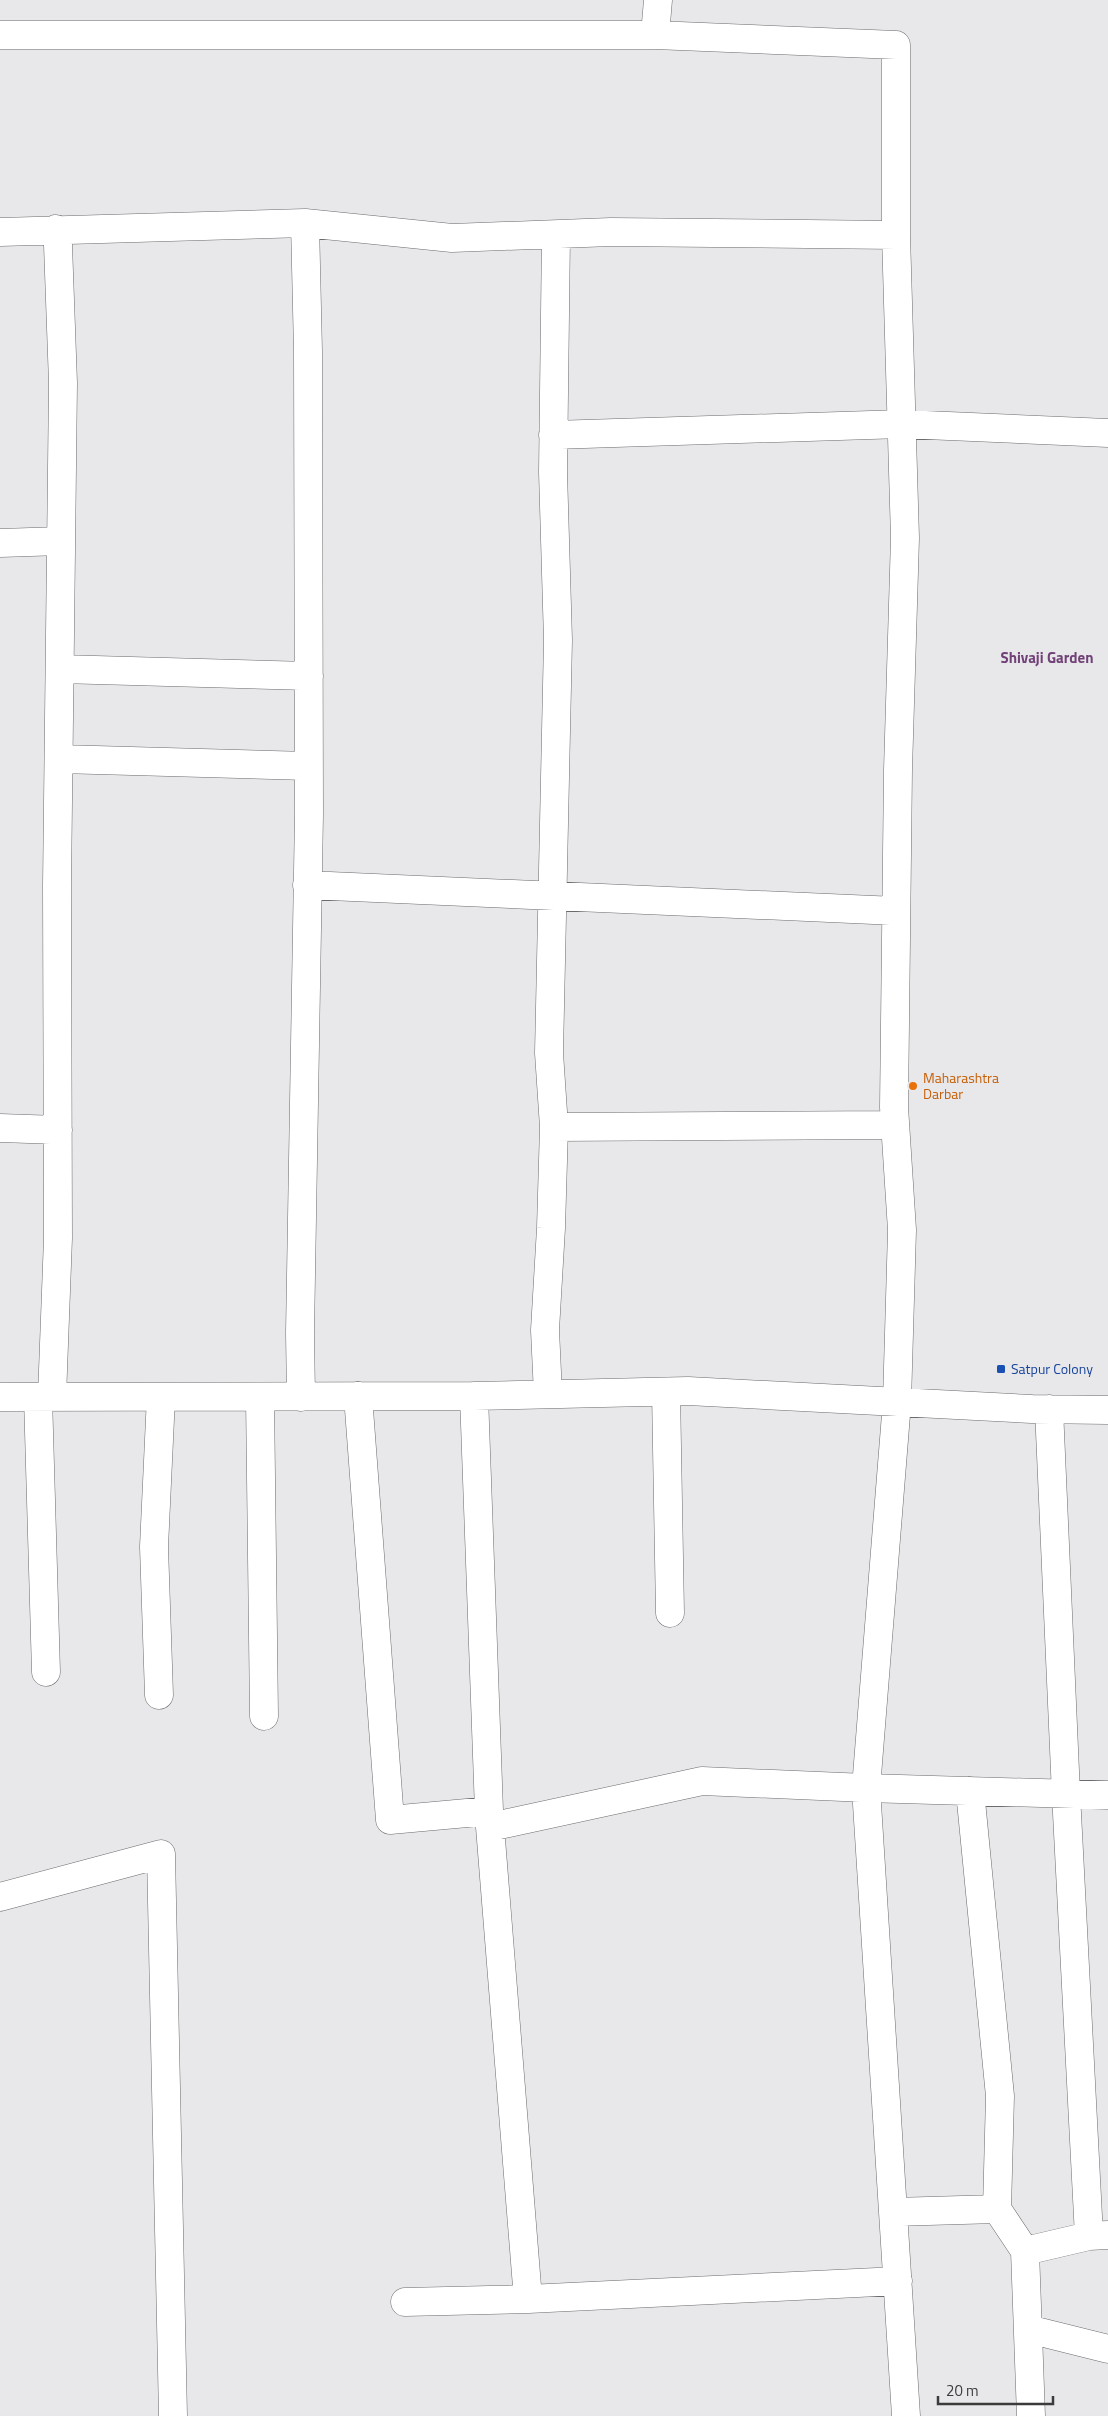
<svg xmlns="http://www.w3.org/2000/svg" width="1108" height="2416" font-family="'Titillium Web',sans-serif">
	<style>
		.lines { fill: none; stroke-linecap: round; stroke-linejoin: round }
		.minor-casing { stroke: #6a6b6d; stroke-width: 29 }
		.minor { stroke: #fff; stroke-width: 28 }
		.food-dot { fill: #e8710a; stroke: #e8e8eb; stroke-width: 2 }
		.transit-dot { fill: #1a4fb4; stroke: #e8e8eb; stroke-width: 2 }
		.labels { text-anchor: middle; stroke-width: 5; stroke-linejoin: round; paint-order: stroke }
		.food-label { font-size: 14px; fill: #c56008; stroke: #e8e8eb; text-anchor: start }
		.transit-label { font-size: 14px; fill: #164399; stroke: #e8e8eb; text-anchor: start }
		.neighbourhood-label { font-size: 15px; font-weight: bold; fill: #714277; stroke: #e8e8eb }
	</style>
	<rect width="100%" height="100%" fill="#e8e8eb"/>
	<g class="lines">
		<g class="minor-casing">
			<path id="minor" d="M0,35H655L658,0
				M655,35L896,45V235
				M0,232L305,223L452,238L611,232L896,235L905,538L898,770L894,1107L902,1230L897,1402L866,1788L702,1781L490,1827L528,2299L898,2281
				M553,435L902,424L1108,433
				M0,543L61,541
				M60,669L309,676
				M60,759L308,766
				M307,885L896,911
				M554,1127L895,1125
				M0,1128L58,1130
				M666,1392L670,1613
				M548,1394L545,1330L551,1228L554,1127L549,1053L558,640L553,472L556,235
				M358,1396L390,1820L489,1811L474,1396
				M0,1397L474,1396L688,1391L1032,1409L1108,1410
				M38,1397L46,1672
				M52,1397L58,1238L57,886L63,383L58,245L56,229
				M260,1397L264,1716
				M301,1397L300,1333L309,814L308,351L305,223
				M1049,1409L1066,1794L1089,2236L1108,2235
				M159,1695L154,1547L161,1397
				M970,1791L1000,2096L997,2209
				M0,1897L161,1854L173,2416
				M893,2212L997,2209L1025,2251L1031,2416
				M1025,2251L1089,2236
				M405,2302L528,2299
				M1028,2329L1108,2349
				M906,2416L866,1788L1108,1795"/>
		</g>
		<use href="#minor" class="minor"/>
	</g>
	<circle class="food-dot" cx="913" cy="1086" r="5"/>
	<rect class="transit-dot" x="996" y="1364" width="10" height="10" rx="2.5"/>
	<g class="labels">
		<g class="food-label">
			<text x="923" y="1083">Maharashtra<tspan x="923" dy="16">Darbar</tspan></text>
		</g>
		<g class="transit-label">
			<text x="1011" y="1374">Satpur Colony</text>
		</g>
		<g class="neighbourhood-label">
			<text x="1047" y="663">Shivaji Garden</text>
		</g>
	</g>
	<path d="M938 2396v8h115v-8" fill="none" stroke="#3b3b3c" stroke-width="2.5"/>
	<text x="946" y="2396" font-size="15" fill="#3b3b3c" stroke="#e8e8eb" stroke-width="4" paint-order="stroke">20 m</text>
</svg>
